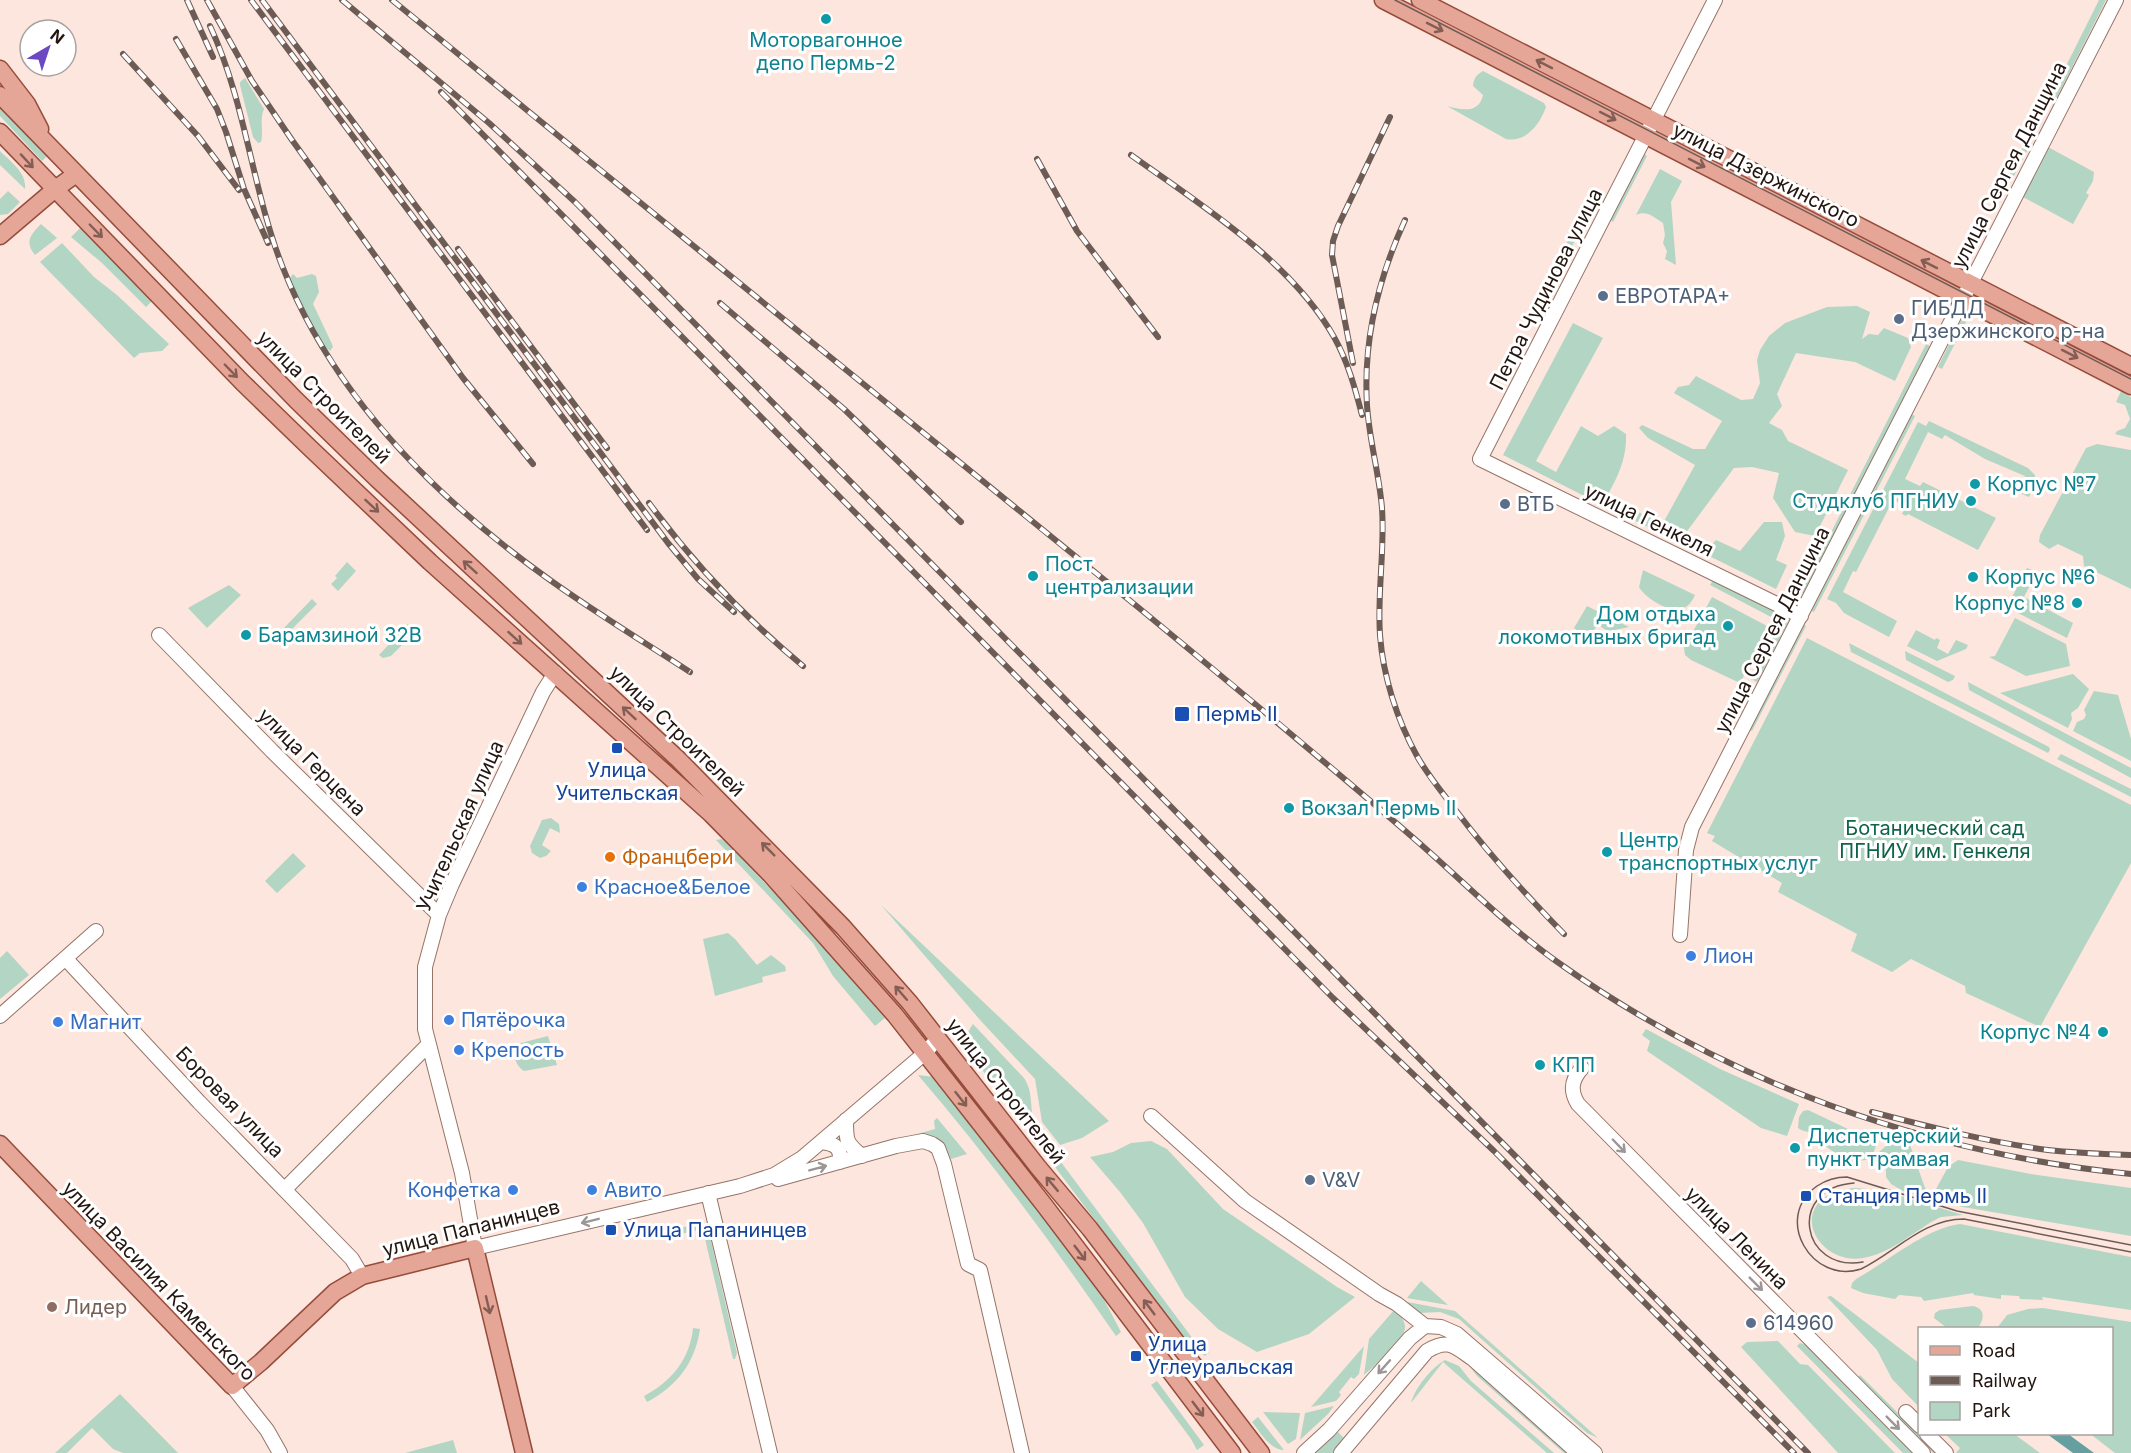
<svg xmlns="http://www.w3.org/2000/svg" width="2131" height="1453" font-family="Inter,sans-serif">
	<style>
		.green { fill: #b3d5c4 }
		.water { fill: #669fa0 }
		.lines { fill: none; stroke-linecap: round; stroke-linejoin: round }
		.minor-casing { stroke: #967468; stroke-width: 16 }
		.major-casing { stroke: #964c3b; stroke-width: 19 }
		.minor { stroke: #fff; stroke-width: 14 }
		.major { stroke: #e5a597; stroke-width: 16 }
		.tram { stroke: #6d5c56; stroke-width: 1.5 }
		.rail-casing { stroke: #6d5c56; stroke-width: 6 }
		.rail { stroke: #fff; stroke-width: 4; stroke-dasharray: 11; stroke-linecap: butt }
		.oneway { stroke: #845e54 }
		.oneway2 { stroke: #9c9694 }
		.culture-dot { fill: #0f9aa8; stroke: #fff; stroke-width: 2 }
		.service-dot { fill: #5c6f8a; stroke: #fff; stroke-width: 2 }
		.transit-dot { fill: #1a4fb4; stroke: #fff; stroke-width: 2 }
		.food-dot { fill: #e8710a; stroke: #fff; stroke-width: 2 }
		.shop-dot { fill: #3f7fe0; stroke: #fff; stroke-width: 2 }
		.education-dot { fill: #8d6e63; stroke: #fff; stroke-width: 2 }
		.labels { text-anchor: middle; stroke-width: 6; stroke-linejoin: round; paint-order: stroke }
		.culture-label { font-size: 20px; fill: #0d838f; stroke: #fff; text-anchor: start }
		.street-label { font-size: 20px; fill: #231611; stroke: #fff }
		.service-label { font-size: 20px; fill: #4e5e75; stroke: #fff; text-anchor: start }
		.transit-label { font-size: 20px; fill: #164399; stroke: #fff; text-anchor: start }
		.park-label { font-size: 20px; fill: #0f6447; stroke: #fff }
		.food-label { font-size: 20px; fill: #c56008; stroke: #fff; text-anchor: start }
		.shop-label { font-size: 20px; fill: #366cbe; stroke: #fff; text-anchor: start }
		.education-label { font-size: 20px; fill: #785e54; stroke: #fff; text-anchor: start }
	</style>
	<rect width="100%" height="100%" fill="#fde6dd"/>
	<path class="green" d="M2099,0H2106L2056,99L2051,96Z
		M2119,0H2124L2048,147L2094,172L2093,181L2086,193L2089,195L2073,224L2023,197L2017,209L2013,208Z
		M1483,71L1544,103L1546,107C1540,124 1526,143 1506,139L1447,106C1461,110 1479,114 1483,95L1473,86C1474,78 1476,75 1483,71Z
		M245,78L264,109C259,121 264,131 261,142L258,143L253,137L240,85V82Z
		M0,106L48,155L42,161L0,116Z
		M2038,118L2043,121L2000,202L1996,200Z
		M0,151C11,162 27,173 25,189L0,165Z
		M1644,154L1647,156L1613,222L1610,220Z
		M1660,169L1682,181L1671,202L1676,265L1665,259L1667,251L1663,243L1665,235L1663,223C1654,217 1646,210 1636,215Z
		M8,191L20,202L8,214L0,215V199Z
		M1580,216L1586,219L1559,272L1547,283Z
		M41,224L57,238L35,255C24,242 31,234 41,224Z
		M81,227L153,300L146,307L102,263L71,237Z
		M62,243L94,277L117,295L169,344L162,351L140,353L134,358L40,262Z
		M293,274L297,278L312,274L316,276L319,292L313,304L332,344L333,347L330,351C311,336 299,301 290,278Z
		M1857,306L1870,312L1862,339L1869,334L1878,335L1884,328L1908,338L1911,347L1895,381L1855,362L1796,353L1777,394L1782,406L1769,423L1782,430L1788,441L1848,470L1815,536L1795,532L1773,498L1779,473L1752,467L1734,468L1679,542L1625,516L1629,508L1663,523L1695,465L1648,438L1639,428L1642,425L1693,449H1705L1722,421L1674,393L1678,387L1689,385L1696,376L1741,400L1753,399L1760,383L1757,360L1760,350L1769,336L1785,323L1827,307Z
		M1962,318L1967,320L1942,369L1938,367Z
		M1573,323L1603,338L1536,461L1556,472L1581,426L1598,436L1614,426L1626,434C1627,462 1615,482 1602,505L1503,455Z
		M1926,344L1933,348L1806,595L1801,592Z
		M2121,391L2131,397V438L2115,434L2117,431L2125,428L2130,419L2125,405L2116,402Z
		M1911,414L1915,416L1814,612L1810,610Z
		M1929,421L2028,468L2035,475V483L2029,497L2018,492L2025,476L1985,459L1945,435L1942,439L1928,432L1905,479L1920,486L1923,482L1996,518L1978,550L1908,514L1906,516L1902,514L1906,506L1893,500L1856,572L1853,571L1843,592L1897,621L1889,637L1844,613L1836,603L1827,599L1918,422L1926,426Z
		M2097,444L2131,450V589L2084,566L2083,556L2058,544L2049,549L2039,542L2040,535L2086,448Z
		M1764,522H1782L1785,536L1776,560L1787,565L1776,589L1695,549L1697,545L1707,549L1716,540L1740,551Z
		M347,562L356,571L338,591L331,584L337,578L335,576Z
		M2027,568L2037,572L2024,597L2073,623L2067,638L2018,613L2010,601Z
		M1643,570L1695,595C1692,601 1689,607 1681,609C1668,612 1645,598 1639,587Z
		M1713,580L1776,612L1773,618L1710,585Z
		M229,585L241,595L207,628L188,608Z
		M1712,597L1769,627L1740,683L1691,660L1685,655L1684,648Z
		M312,599L317,604L286,635L281,631Z
		M1587,606L1629,627L1605,632L1606,630L1598,625L1594,630L1579,632L1574,628Z
		M1783,617L1789,620L1757,682L1751,679Z
		M2015,618L2066,644L2070,666L2026,676L1989,657L1995,656Z
		M408,624L416,631L391,656L383,658L379,655Z
		M1802,624L1806,626L1752,731L1747,729Z
		M1916,630L1935,640L1936,638L1940,640L1937,648L1948,654L1956,640L1968,645L1966,649L1937,661L1907,646Z
		M1807,638L2131,805V863L2040,1027L1966,993L1965,986L1911,959L1892,972L1851,951L1857,934L1778,892L1782,883L1712,841L1715,836L1707,833Z
		M1849,643L2049,747L2050,750L2048,753L1851,652Z
		M1905,651L1955,676L1953,680L1948,682L1906,660Z
		M2073,674L2089,689L2078,708L2071,713L2072,719L2068,728L2000,693Z
		M1968,682L2131,768V778L1969,690Z
		M2094,691L2118,695L2131,739V761L2073,731L2077,722L2084,719L2086,715L2084,710Z
		M2061,754L2131,789V797L2057,759Z
		M551,818L559,824L560,833L550,828L542,845L551,851L546,856L540,858L532,853L530,846L542,820Z
		M721,839L725,842L786,905L885,1018L875,1026L833,976L813,943L716,840Z
		M293,853L306,866L277,893L265,881Z
		M881,905L1109,1121L1082,1138L1060,1145L1042,1122L1035,1079L981,1021Z
		M728,933L735,939L757,965L771,955L785,966L786,971L762,977L763,982L715,996L703,939Z
		M7,951L29,975L0,999V958Z
		M973,1024L1024,1078C1035,1094 1028,1113 1037,1130L1193,1339L1209,1352L1205,1356L1185,1340L971,1055C966,1044 965,1034 973,1024Z
		M1646,1029L1720,1069L1799,1104L1787,1136L1761,1128L1647,1051L1650,1041L1642,1035Z
		M548,1036L557,1065L524,1071C515,1065 512,1054 517,1044Z
		M918,1075L935,1077L944,1086L1098,1288L1121,1332L1116,1336C1054,1246 989,1158 918,1075Z
		M1808,1110L1848,1129L1866,1143L1875,1142L1876,1145L1872,1158C1851,1167 1828,1150 1814,1135C1810,1131 1803,1132 1798,1128L1799,1117L1803,1111Z
		M937,1118L967,1154L951,1159L946,1150L899,1139L935,1129L934,1121Z
		M1894,1139L1910,1145L1925,1188L1931,1192L1935,1191L1948,1167L1958,1160L2031,1174L2131,1188V1236L1963,1207L1903,1191L1891,1184L1886,1177V1170L1879,1152Z
		M1151,1141L1167,1149L1223,1209L1337,1287L1355,1297L1309,1334L1257,1352L1218,1329L1185,1297L1143,1223L1120,1192L1090,1157L1113,1152L1131,1143Z
		M1855,1188L1881,1190L1963,1215L1941,1217L1933,1221C1911,1234 1889,1254 1863,1258C1822,1265 1789,1214 1832,1193C1839,1189 1847,1189 1855,1188Z
		M1960,1224L2131,1257V1310L2042,1297L2043,1300L2020,1299L2019,1296L2001,1295V1299L1974,1295L1973,1293L1924,1301L1921,1297L1899,1295L1895,1299L1863,1293L1851,1288L1852,1283L1856,1279C1887,1262 1926,1228 1960,1224Z
		M692,1225L696,1226L698,1230L659,1239L658,1234Z
		M708,1228L737,1353L735,1359H733L703,1230Z
		M1421,1281L1448,1305L1407,1298Z
		M1831,1296L1919,1363V1407L1892,1379L1877,1350L1827,1297Z
		M1402,1301L1455,1311L1598,1438L1587,1433L1459,1319L1440,1312L1419,1313Z
		M1973,1306C1986,1309 1984,1319 1978,1328H1947L1934,1318L1935,1313L1940,1310Z
		M2043,1308L2131,1322V1453H2115L2093,1436L2092,1434H2112V1328H1997L2007,1315L2028,1309Z
		M1395,1309C1400,1315 1404,1319 1405,1326C1406,1341 1375,1365 1364,1375L1369,1339Z
		M693,1328L700,1329C695,1363 677,1386 647,1402L644,1396C671,1382 690,1359 693,1328Z
		M1778,1341L1800,1364L1808,1365L1895,1453H1838L1741,1347L1747,1342Z
		M1800,1343L1806,1345L1913,1453H1903L1797,1346Z
		M1364,1346L1359,1374L1354,1379L1351,1377L1339,1392L1341,1395L1336,1401L1311,1407Z
		M1445,1360L1459,1366L1471,1381L1554,1453H1547L1443,1362L1411,1403C1415,1388 1431,1368 1445,1360Z
		M1469,1366L1568,1453H1564L1477,1376Z
		M1860,1375L1938,1453H1933L1857,1378Z
		M1157,1381L1204,1445L1197,1450L1191,1439L1151,1385Z
		M120,1394L178,1453H123L113,1449L92,1428L67,1453H55Z
		M1334,1406L1328,1414L1300,1440L1305,1413Z
		M1263,1412L1300,1413L1296,1439L1288,1444Z
		M1258,1417L1284,1450C1269,1449 1261,1433 1252,1422Z
		M1337,1431L1346,1440L1333,1453H1314Z
		M1945,1434H2014L2040,1453H1956L1960,1448Z
		M453,1440L457,1453H405Z"/>
	<path class="water" d="M2047,1434H2068L2094,1453H2073Z"/>
	<g class="lines">
		<g class="minor-casing">
			<path id="minor" d="M1715,0L1480,459L1801,616
				M159,635L272,751L439,915
				M555,673L543,692L452,884L439,915L425,967V1029L462,1173L475,1248L740,1186L774,1175L802,1158L925,1053L938,1038
				M1680,935L1686,850L1692,827L2116,0
				M66,959L199,1102L352,1259L362,1276
				M0,1016L96,931
				M1582,1068C1571,1080 1570,1091 1578,1104L1923,1453
				M1151,1116L1245,1201L1379,1294L1397,1304L1425,1326
				M846,1120C846,1141 846,1143 862,1156
				M822,1142C836,1144 841,1148 840,1162
				M778,1179L896,1146L923,1141L932,1144L938,1148L944,1164L968,1264L980,1270L1022,1453
				M285,1189L428,1045
				M708,1193L770,1453
				M1425,1326L1441,1327L1457,1334L1595,1453
				M232,1386L267,1430L280,1453
				M1906,1412L1920,1426
				M1927,1434L1946,1453
				M1304,1453L1329,1430L1410,1338L1425,1326
				M1341,1453L1427,1351C1448,1338 1454,1346 1473,1359L1578,1453"/>
		</g>
		<g class="major-casing">
			<path id="major" d="M1383,0L2131,386
				M1420,0L2131,366
				M0,69L27,104L40,129
				M0,95L296,400L377,479L678,759L843,927L910,1003L1038,1167L1090,1229L1261,1453
				M0,132L243,383L309,447L430,562L711,814L770,874L895,1015L1045,1206L1232,1453
				M0,236L54,190L76,174
				M0,1144L232,1386L261,1362L335,1292L362,1276L475,1248L524,1453"/>
		</g>
		<use href="#minor" class="minor"/>
		<use href="#major" class="major"/>
		<path class="tram" d="M1395,0L2131,379
			M1854,1183C1786,1188 1801,1273 1863,1262
			M2131,1245L1957,1211L1847,1177C1835,1177 1826,1180 1817,1186C1772,1218 1812,1285 1861,1269C1896,1252 1923,1219 1964,1219L2131,1252"/>
		<g class="rail-casing">
			<path id="rail" d="M187,0L213,57
				M207,0L252,81L292,140L463,378L533,464
				M251,0L647,530
				M262,0L668,543L698,579L734,612
				M342,0L489,123L575,202L1808,1453
				M392,0C461,56 530,113 599,169C779,315 959,462 1139,608C1230,683 1321,758 1410,835C1459,877 1503,923 1556,961C1726,1082 1923,1153 2131,1174
				M210,26C246,103 252,190 283,268C334,397 439,501 550,580C596,613 644,642 690,672
				M176,39L217,109L226,132L244,189L268,243
				M123,54L198,136L239,190
				M441,92L1333,998L1494,1151L1794,1453
				M1131,155C1201,205 1291,261 1334,337C1348,362 1355,388 1362,415
				M1037,159L1077,231L1158,337
				M1405,220C1378,279 1363,340 1367,405C1369,439 1379,473 1382,508C1385,550 1377,593 1380,635C1383,676 1397,720 1417,756C1427,774 1441,791 1454,808C1487,852 1525,894 1564,934
				M458,249L607,448
				M720,303L844,409L961,522
				M1353,363L1332,255L1333,241L1338,226L1390,117
				M649,503C694,564 745,618 803,666
				M1872,1112C1930,1127 1988,1142 2048,1150C2075,1153 2103,1154 2131,1155"/>
		</g>
		<use href="#rail" class="rail"/>
	</g>
	<defs><path id="oneway-shaft" d="M-6 0H5M1.5-3L5.5 0L1.5 3" fill="none" stroke-width="1.6" stroke-linecap="round" stroke-linejoin="round" transform="scale(1.5)"/></defs>
	<g class="oneway">
		<use href="#oneway-shaft" transform="translate(1435 27) rotate(27)"/>
		<use href="#oneway-shaft" transform="translate(1544 64) rotate(-153)"/>
		<use href="#oneway-shaft" transform="translate(1608 116) rotate(27)"/>
		<use href="#oneway-shaft" transform="translate(27 161) rotate(47)"/>
		<use href="#oneway-shaft" transform="translate(1697 163) rotate(27)"/>
		<use href="#oneway-shaft" transform="translate(96 231) rotate(46)"/>
		<use href="#oneway-shaft" transform="translate(1929 264) rotate(-153)"/>
		<use href="#oneway-shaft" transform="translate(2070 354) rotate(27)"/>
		<use href="#oneway-shaft" transform="translate(231 371) rotate(46)"/>
		<use href="#oneway-shaft" transform="translate(372 506) rotate(43)"/>
		<use href="#oneway-shaft" transform="translate(470 567) rotate(-138)"/>
		<use href="#oneway-shaft" transform="translate(515 638) rotate(42)"/>
		<use href="#oneway-shaft" transform="translate(629 713) rotate(-137)"/>
		<use href="#oneway-shaft" transform="translate(768 849) rotate(-135)"/>
		<use href="#oneway-shaft" transform="translate(901 993) rotate(-131)"/>
		<use href="#oneway-shaft" transform="translate(961 1099) rotate(52)"/>
		<use href="#oneway-shaft" transform="translate(1052 1184) rotate(-130)"/>
		<use href="#oneway-shaft" transform="translate(1080 1253) rotate(53)"/>
		<use href="#oneway-shaft" transform="translate(488 1305) rotate(77)"/>
		<use href="#oneway-shaft" transform="translate(1149 1307) rotate(-127)"/>
		<use href="#oneway-shaft" transform="translate(1198 1409) rotate(53)"/>
	</g>
	<g class="oneway2">
		<use href="#oneway-shaft" transform="translate(1619 1146) rotate(46)"/>
		<use href="#oneway-shaft" transform="translate(818 1168) rotate(-15)"/>
		<use href="#oneway-shaft" transform="translate(590 1221) rotate(166)"/>
		<use href="#oneway-shaft" transform="translate(1756 1284) rotate(45)"/>
		<use href="#oneway-shaft" transform="translate(1384 1367) rotate(132)"/>
		<use href="#oneway-shaft" transform="translate(1893 1423) rotate(45)"/>
	</g>
	<g class="culture-dot">
		<circle cx="826" cy="19" r="6"/>
		<circle cx="1975" cy="484" r="6"/>
		<circle cx="1971" cy="501" r="6"/>
		<circle cx="1033" cy="576" r="6"/>
		<circle cx="1973" cy="577" r="6"/>
		<circle cx="2077" cy="603" r="6"/>
		<circle cx="1728" cy="626" r="6"/>
		<circle cx="246" cy="635" r="6"/>
		<circle cx="1289" cy="808" r="6"/>
		<circle cx="1607" cy="852" r="6"/>
		<circle cx="2103" cy="1032" r="6"/>
		<circle cx="1540" cy="1065" r="6"/>
		<circle cx="1795" cy="1148" r="6"/>
	</g>
	<g class="service-dot">
		<circle cx="1603" cy="296" r="6"/>
		<circle cx="1899" cy="319" r="6"/>
		<circle cx="1505" cy="504" r="6"/>
		<circle cx="1310" cy="1180" r="6"/>
		<circle cx="1751" cy="1323" r="6"/>
	</g>
	<g class="transit-dot">
		<rect x="1174" y="706" width="16" height="16" rx="3"/>
		<rect x="611" y="742" width="12" height="12" rx="3"/>
		<rect x="1800" y="1190" width="12" height="12" rx="3"/>
		<rect x="605" y="1224" width="12" height="12" rx="3"/>
		<rect x="1130" y="1350" width="12" height="12" rx="3"/>
	</g>
	<circle class="food-dot" cx="610" cy="857" r="6"/>
	<g class="shop-dot">
		<circle cx="582" cy="887" r="6"/>
		<circle cx="1691" cy="956" r="6"/>
		<circle cx="449" cy="1020" r="6"/>
		<circle cx="58" cy="1022" r="6"/>
		<circle cx="459" cy="1050" r="6"/>
		<circle cx="513" cy="1190" r="6"/>
		<circle cx="592" cy="1190" r="6"/>
	</g>
	<circle class="education-dot" cx="52" cy="1307" r="6"/>
	<g class="labels">
		<g class="culture-label">
			<text x="826" y="47" text-anchor="middle">Моторвагонное<tspan x="826" dy="23">депо Пермь-2</tspan></text>
			<text x="1987" y="491">Корпус №7</text>
			<text x="1959" y="508" text-anchor="end">Студклуб ПГНИУ</text>
			<text x="1045" y="571">Пост<tspan x="1045" dy="23">централизации</tspan></text>
			<text x="1985" y="584">Корпус №6</text>
			<text x="2065" y="610" text-anchor="end">Корпус №8</text>
			<text x="1716" y="621" text-anchor="end">Дом отдыха<tspan x="1716" dy="23">локомотивных бригад</tspan></text>
			<text x="258" y="642">Барамзиной 32В</text>
			<text x="1301" y="815">Вокзал Пермь II</text>
			<text x="1619" y="847">Центр<tspan x="1619" dy="23">транспортных услуг</tspan></text>
			<text x="2091" y="1039" text-anchor="end">Корпус №4</text>
			<text x="1552" y="1072">КПП</text>
			<text x="1807" y="1143">Диспетчерский<tspan x="1807" dy="23">пункт трамвая</tspan></text>
		</g>
		<g class="street-label">
			<text transform="translate(2009 165) rotate(-63)" y="7">улица Сергея Данщина</text>
			<text transform="translate(1766 175) rotate(27)" y="7">улица Дзержинского</text>
			<text transform="translate(1546 289) rotate(-63)" y="7">Петра Чудинова улица</text>
			<text transform="translate(324 397) rotate(45)" y="7">улица Строителей</text>
			<text transform="translate(1649 520) rotate(26)" y="7">улица Генкеля</text>
			<text transform="translate(1772 630) rotate(-63)" y="7">улица Сергея Данщина</text>
			<text transform="translate(677 731) rotate(44)" y="7">улица Строителей</text>
			<text transform="translate(312 762) rotate(45)" y="7">улица Герцена</text>
			<text transform="translate(460 826) rotate(-66)" y="7">Учительская улица</text>
			<text transform="translate(1006 1091) rotate(52)" y="7">улица Строителей</text>
			<text transform="translate(230 1102) rotate(46)" y="7">Боровая улица</text>
			<text transform="translate(471 1228) rotate(-14)" y="7">улица Папанинцев</text>
			<text transform="translate(1737 1238) rotate(45)" y="7">улица Ленина</text>
			<text transform="translate(159 1281) rotate(46)" y="7">улица Василия Каменского</text>
		</g>
		<g class="service-label">
			<text x="1615" y="303">ЕВРОТАРА+</text>
			<text x="1911" y="315">ГИБДД<tspan x="1911" dy="23">Дзержинского р-на</tspan></text>
			<text x="1517" y="511">ВТБ</text>
			<text x="1322" y="1187">V&amp;V</text>
			<text x="1763" y="1330">614960</text>
		</g>
		<g class="transit-label">
			<text x="1196" y="721">Пермь II</text>
			<text x="617" y="777" text-anchor="middle">Улица<tspan x="617" dy="23">Учительская</tspan></text>
			<text x="1818" y="1203">Станция Пермь II</text>
			<text x="623" y="1237">Улица Папанинцев</text>
			<text x="1148" y="1351">Улица<tspan x="1148" dy="23">Углеуральская</tspan></text>
		</g>
		<g class="park-label">
			<text x="1935" y="835">Ботанический сад<tspan x="1935" dy="23">ПГНИУ им. Генкеля</tspan></text>
		</g>
		<g class="food-label">
			<text x="622" y="864">Францбери</text>
		</g>
		<g class="shop-label">
			<text x="594" y="894">Красное&amp;Белое</text>
			<text x="1703" y="963">Лион</text>
			<text x="461" y="1027">Пятёрочка</text>
			<text x="70" y="1029">Магнит</text>
			<text x="471" y="1057">Крепость</text>
			<text x="501" y="1197" text-anchor="end">Конфетка</text>
			<text x="604" y="1197">Авито</text>
		</g>
		<g class="education-label">
			<text x="64" y="1314">Лидер</text>
		</g>
	</g>
	<rect x="1918" y="1327" width="195" height="108" fill="#ffffff" stroke="#a7a2a0" stroke-width="1.5"/>
	<rect x="1930" y="1346" width="30" height="9" fill="#e5a597" stroke="#a7a2a0" stroke-width="1.5"/>
	<text x="1972" y="1357" font-size="18" fill="#231611">Road</text>
	<rect x="1930" y="1376" width="30" height="9" fill="#6d5c56" stroke="#a7a2a0" stroke-width="1.5"/>
	<text x="1972" y="1387" font-size="18" fill="#231611">Railway</text>
	<rect x="1930" y="1402" width="30" height="18" fill="#b3d5c4" stroke="#a7a2a0" stroke-width="1.5"/>
	<text x="1972" y="1417" font-size="18" fill="#231611">Park</text>
	<g transform="translate(48 48) rotate(39)"><circle r="28" fill="#ffffff" stroke="#a7a2a0" stroke-width="1.5"/>
	<path d="M0-4.5L10 22L0 15L-10 22Z" fill="#6b49c2"/>
	<text y="-9" font-size="16" font-weight="bold" text-anchor="middle" fill="#231611">N</text>
	</g>
</svg>
